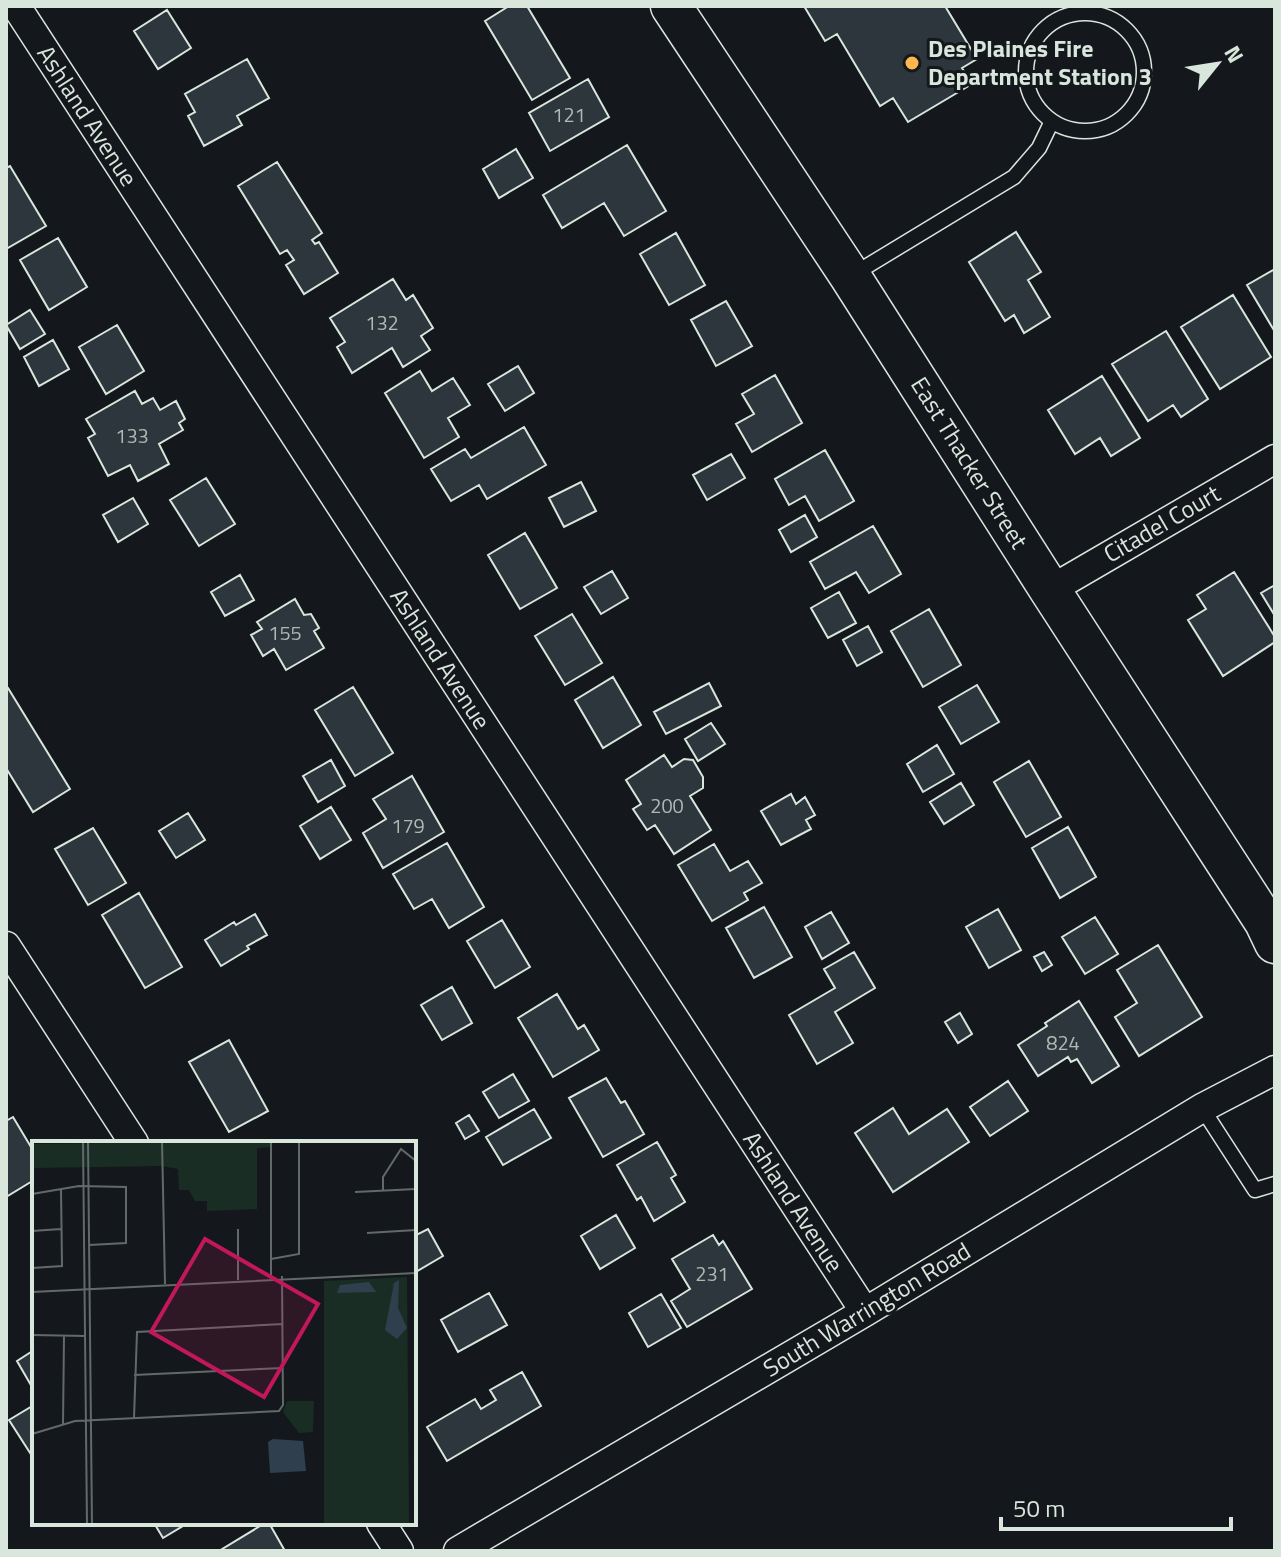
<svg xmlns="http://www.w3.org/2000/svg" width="1281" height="1557" font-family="'Titillium Web',sans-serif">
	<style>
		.building { fill: #2c363c; stroke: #d8e6dc; stroke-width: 2 }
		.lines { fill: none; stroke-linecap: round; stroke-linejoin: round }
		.lane-casing { stroke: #d8e6dc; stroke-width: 17 }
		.street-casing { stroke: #d8e6dc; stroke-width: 31 }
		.secondary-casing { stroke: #d8e6dc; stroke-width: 43 }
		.lane { stroke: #14181c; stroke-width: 14 }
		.street { stroke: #14181c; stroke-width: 28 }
		.secondary { stroke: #14181c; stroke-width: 40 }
		.poi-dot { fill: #ffb74d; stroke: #14181c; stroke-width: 3 }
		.labels { text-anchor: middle; stroke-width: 6; stroke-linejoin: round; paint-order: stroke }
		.number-label { font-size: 20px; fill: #adbab4 }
		.poi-label { font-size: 24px; font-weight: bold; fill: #d8e6dc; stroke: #14181c; text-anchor: start }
		.street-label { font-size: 24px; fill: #d8e6dc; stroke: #14181c }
		.inset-road { fill: none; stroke: #626a69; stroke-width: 2 }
		.view { fill: #c2185b; fill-opacity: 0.15; stroke: #c2185b; stroke-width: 4 }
		.inset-edge { fill: none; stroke: #d8e6dc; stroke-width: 4 }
	</style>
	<rect width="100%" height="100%" fill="#14181c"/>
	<path class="building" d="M509,6H527L570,78L532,100L485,21Z
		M804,6H945L977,59L962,68L972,84L908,122L893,98L880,106L837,34L825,41Z
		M167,10L191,48L158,69L134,31Z
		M247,59L269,98L237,116L242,125L204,146L188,116L195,112L185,94Z
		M588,79L609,117L550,151L529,113Z
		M627,145L666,211L624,236L604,203L562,228L543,195Z
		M516,149L533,178L499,198L483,169Z
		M277,162L322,233L312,240L315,244L319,242L338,273L304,294L286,265L294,260L287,250L280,254L238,186Z
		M10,166L46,226L6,249V168Z
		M1016,232L1041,272L1028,280L1050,317L1024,333L1014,315L1005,321L969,262Z
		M676,233L705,285L669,305L640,254Z
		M58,238L87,287L49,310L20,260Z
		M1275,269V332L1247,285Z
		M393,279L406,300L413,295L433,328L421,336L430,350L403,367L392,348L352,373L337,347L345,342L330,318Z
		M1233,295L1271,357L1220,389L1181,327Z
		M726,301L752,346L716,366L691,320Z
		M30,310L45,334L20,349L6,325Z
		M117,325L144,371L106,394L79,347Z
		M1166,331L1208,399L1181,417L1173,405L1148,421L1112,364Z
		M53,340L69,369L39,386L24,357Z
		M518,366L534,393L505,411L488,384Z
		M420,371L432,391L453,378L470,405L448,418L459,437L424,458L385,393Z
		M775,375L802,423L752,452L736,424L754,414L742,394Z
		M1102,376L1140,438L1111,456L1100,438L1075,454L1048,410Z
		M135,391L142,404L153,398L160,410L176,401L185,419L179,423L183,430L159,444L169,464L138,481L130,465L108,476L88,438L95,434L86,419Z
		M524,427L546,465L487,499L479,485L451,501L431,469L465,449L471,458Z
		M825,450L854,501L819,521L805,496L789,505L775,479Z
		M731,454L745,478L707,500L693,475Z
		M206,478L235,524L199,546L170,500Z
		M581,482L596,511L564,527L549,498Z
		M133,498L148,524L118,542L103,515Z
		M805,515L817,537L791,552L779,530Z
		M873,526L901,574L869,593L856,572L825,589L810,562Z
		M525,533L557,588L520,609L488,555Z
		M612,571L628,598L601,614L584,587Z
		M1234,572L1275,637V642L1223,676L1188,620L1206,609L1197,595Z
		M240,575L254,600L225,616L211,592Z
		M1275,585V616L1261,593Z
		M839,592L856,623L828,638L811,608Z
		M295,599L304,615L311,614L319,628L314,631L324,648L286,670L274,649L263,656L251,635L262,629L257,622Z
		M929,609L961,665L923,687L891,631Z
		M572,614L602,663L565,685L535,636Z
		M868,626L882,652L857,666L843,640Z
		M613,677L641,725L603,748L575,700Z
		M709,683L721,706L666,734L654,712Z
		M977,685L999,722L961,744L939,707Z
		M353,687L393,753L355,776L315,710Z
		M8,688L70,789L33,812L6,768V689Z
		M711,723L725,744L698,761L685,739Z
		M937,745L954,774L923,792L907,764Z
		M664,755L672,767L684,759L693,760L703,777V788L690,796L711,830L674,854L655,825L647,830L633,809L641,804L626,780Z
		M331,760L345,786L318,802L303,776Z
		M1029,761L1061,817L1026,837L994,782Z
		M412,776L444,832L383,868L363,833L386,819L373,799Z
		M961,783L974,805L944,824L930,802Z
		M791,794L796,804L805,797L815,815L806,820L811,829L781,845L761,811Z
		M331,807L351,840L320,859L300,826Z
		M188,813L205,840L176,858L159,831Z
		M1068,827L1096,877L1060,898L1032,848Z
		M93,828L126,883L88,905L55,849Z
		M447,843L484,907L449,928L432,899L414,909L393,874Z
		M714,844L730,871L748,861L762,883L744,893L748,900L712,921L678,865Z
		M139,893L182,967L145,988L102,915Z
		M764,907L792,957L754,978L726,928Z
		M998,909L1021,950L989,968L966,927Z
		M831,912L849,943L822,959L805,927Z
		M255,914L267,935L247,946L249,949L221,966L205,940L234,922L236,925Z
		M1095,917L1118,954L1085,974L1062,937Z
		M502,920L530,967L495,988L467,941Z
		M1158,945L1202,1017L1139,1056L1115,1017L1137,1003L1117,970Z
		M854,952L875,988L835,1012L853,1043L817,1064L789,1015L835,988L824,969Z
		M1044,952L1052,965L1042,971L1034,957Z
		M452,987L472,1023L442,1040L421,1005Z
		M557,994L578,1029L584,1025L599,1050L553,1077L518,1018Z
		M1079,1001L1119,1066L1092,1083L1077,1059L1071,1062L1068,1057L1038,1076L1018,1045L1047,1026L1045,1023Z
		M960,1013L972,1034L958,1043L945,1022Z
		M229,1040L268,1111L229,1132L189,1062Z
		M513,1074L529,1101L499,1118L483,1092Z
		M606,1078L621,1103L625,1101L644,1134L603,1157L569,1098Z
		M1008,1081L1028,1111L990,1136L970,1107Z
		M893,1108L909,1134L947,1109L969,1142L893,1192L855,1133Z
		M534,1109L551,1138L503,1165L486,1137Z
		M469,1115L479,1131L465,1139L456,1123Z
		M13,1117L34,1152V1180L6,1197V1121Z
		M657,1142L676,1175L671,1178L685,1202L654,1221L641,1197L637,1200L617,1165Z
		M616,1215L635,1248L600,1269L581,1236Z
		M428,1229L443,1256L414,1273V1236Z
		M713,1235L719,1245L723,1241L752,1289L687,1327L671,1301L690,1289L672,1259Z
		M489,1293L507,1325L458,1352L441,1320Z
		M661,1294L681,1328L648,1347L629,1313Z
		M34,1350V1386L32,1387L17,1361Z
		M522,1372L541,1406L447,1461L427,1427L475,1399L481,1409L496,1400L490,1390Z
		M34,1405V1454L32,1456L9,1420Z
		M154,1523H188L163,1538Z
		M265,1523H269L285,1551H219Z"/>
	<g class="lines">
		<g class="lane-casing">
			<path id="lane" d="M1026 72a59 59 0 1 1 118 0a59 59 0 1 1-118 0Z
				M854,274L1014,177L1039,148L1052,121
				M1202,1108L1255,1190L1275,1184"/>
		</g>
		<g class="street-casing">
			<path id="street" d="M16,6L865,1312
				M1050,590L1275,459
				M6,946L134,1143
				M381,1523L399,1551
				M458,1551L865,1312L1202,1108L1275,1070"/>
		</g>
		<g class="secondary-casing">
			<path id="secondary" d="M671,6L850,276L1050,590L1265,922L1275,943"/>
		</g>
		<use href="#lane" class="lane"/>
		<use href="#street" class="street"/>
		<use href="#secondary" class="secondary"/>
	</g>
	<circle class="poi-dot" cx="912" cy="63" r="8"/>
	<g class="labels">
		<g class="number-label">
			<text x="569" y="122">121</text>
			<text x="382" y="330">132</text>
			<text x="132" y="443">133</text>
			<text x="285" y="640">155</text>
			<text x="667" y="813">200</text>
			<text x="408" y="833">179</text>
			<text x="1063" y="1050">824</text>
			<text x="712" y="1281">231</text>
		</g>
		<g class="poi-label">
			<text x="928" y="57">Des Plaines Fire<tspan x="928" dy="28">Department Station 3</tspan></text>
		</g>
		<g class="street-label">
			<text transform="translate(87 116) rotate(57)" y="8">Ashland Avenue</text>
			<text transform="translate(969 463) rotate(58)" y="8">East Thacker Street</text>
			<text transform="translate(1162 524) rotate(-30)" y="8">Citadel Court</text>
			<text transform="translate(440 659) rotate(57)" y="8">Ashland Avenue</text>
			<text transform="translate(793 1202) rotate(57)" y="8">Ashland Avenue</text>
			<text transform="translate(867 1310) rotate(-31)" y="8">South Warrington Road</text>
		</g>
	</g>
	<g transform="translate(32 1141)">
		<rect width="384" height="384" fill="#14181c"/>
		<path d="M239,0V6L225,7V68L175,70V60H163L157,49H147L146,28L130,25L0,27V3ZM375,136L377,384H292V140ZM255,260H282L281,291L267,292L251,271Z" fill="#1a2d24"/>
		<path d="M367,139L366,167L375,187L365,198L353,189L362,142ZM337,141L344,151L305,152L308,144ZM241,298L271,300L274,330L238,332L236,301Z" fill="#2f3f4d"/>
		<path class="inset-road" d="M51,0L55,384M56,0L60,384M130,0L133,143M239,0V138M351,50V36L369,8L384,20M323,51L384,48M0,53L47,45L94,46V102L57,104M206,88V139M0,90L29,88M335,92L384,89M239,118L267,113V0M0,127L30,125L29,48M0,151L384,132M0,194L54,195M102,234L251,227M102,277L105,191L251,183M31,283L32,195M0,293L43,280L247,270L251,264L250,135"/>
		<path class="view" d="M173,98L286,163L232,256L119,191Z"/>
		<rect width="384" height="384" class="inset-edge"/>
	</g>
	<rect width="1281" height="1557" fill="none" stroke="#d8e6dc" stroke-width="16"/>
	<g transform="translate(1217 64) rotate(60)" stroke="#14181c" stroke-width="6" paint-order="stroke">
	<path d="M0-6L14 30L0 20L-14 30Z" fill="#d8e6dc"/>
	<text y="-12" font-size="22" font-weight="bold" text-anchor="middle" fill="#d8e6dc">N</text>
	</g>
	<path d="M1001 1517v12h230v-12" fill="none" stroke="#d8e6dc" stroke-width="4"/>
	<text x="1013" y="1517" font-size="24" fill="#d8e6dc" stroke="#14181c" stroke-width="6" paint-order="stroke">50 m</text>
</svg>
